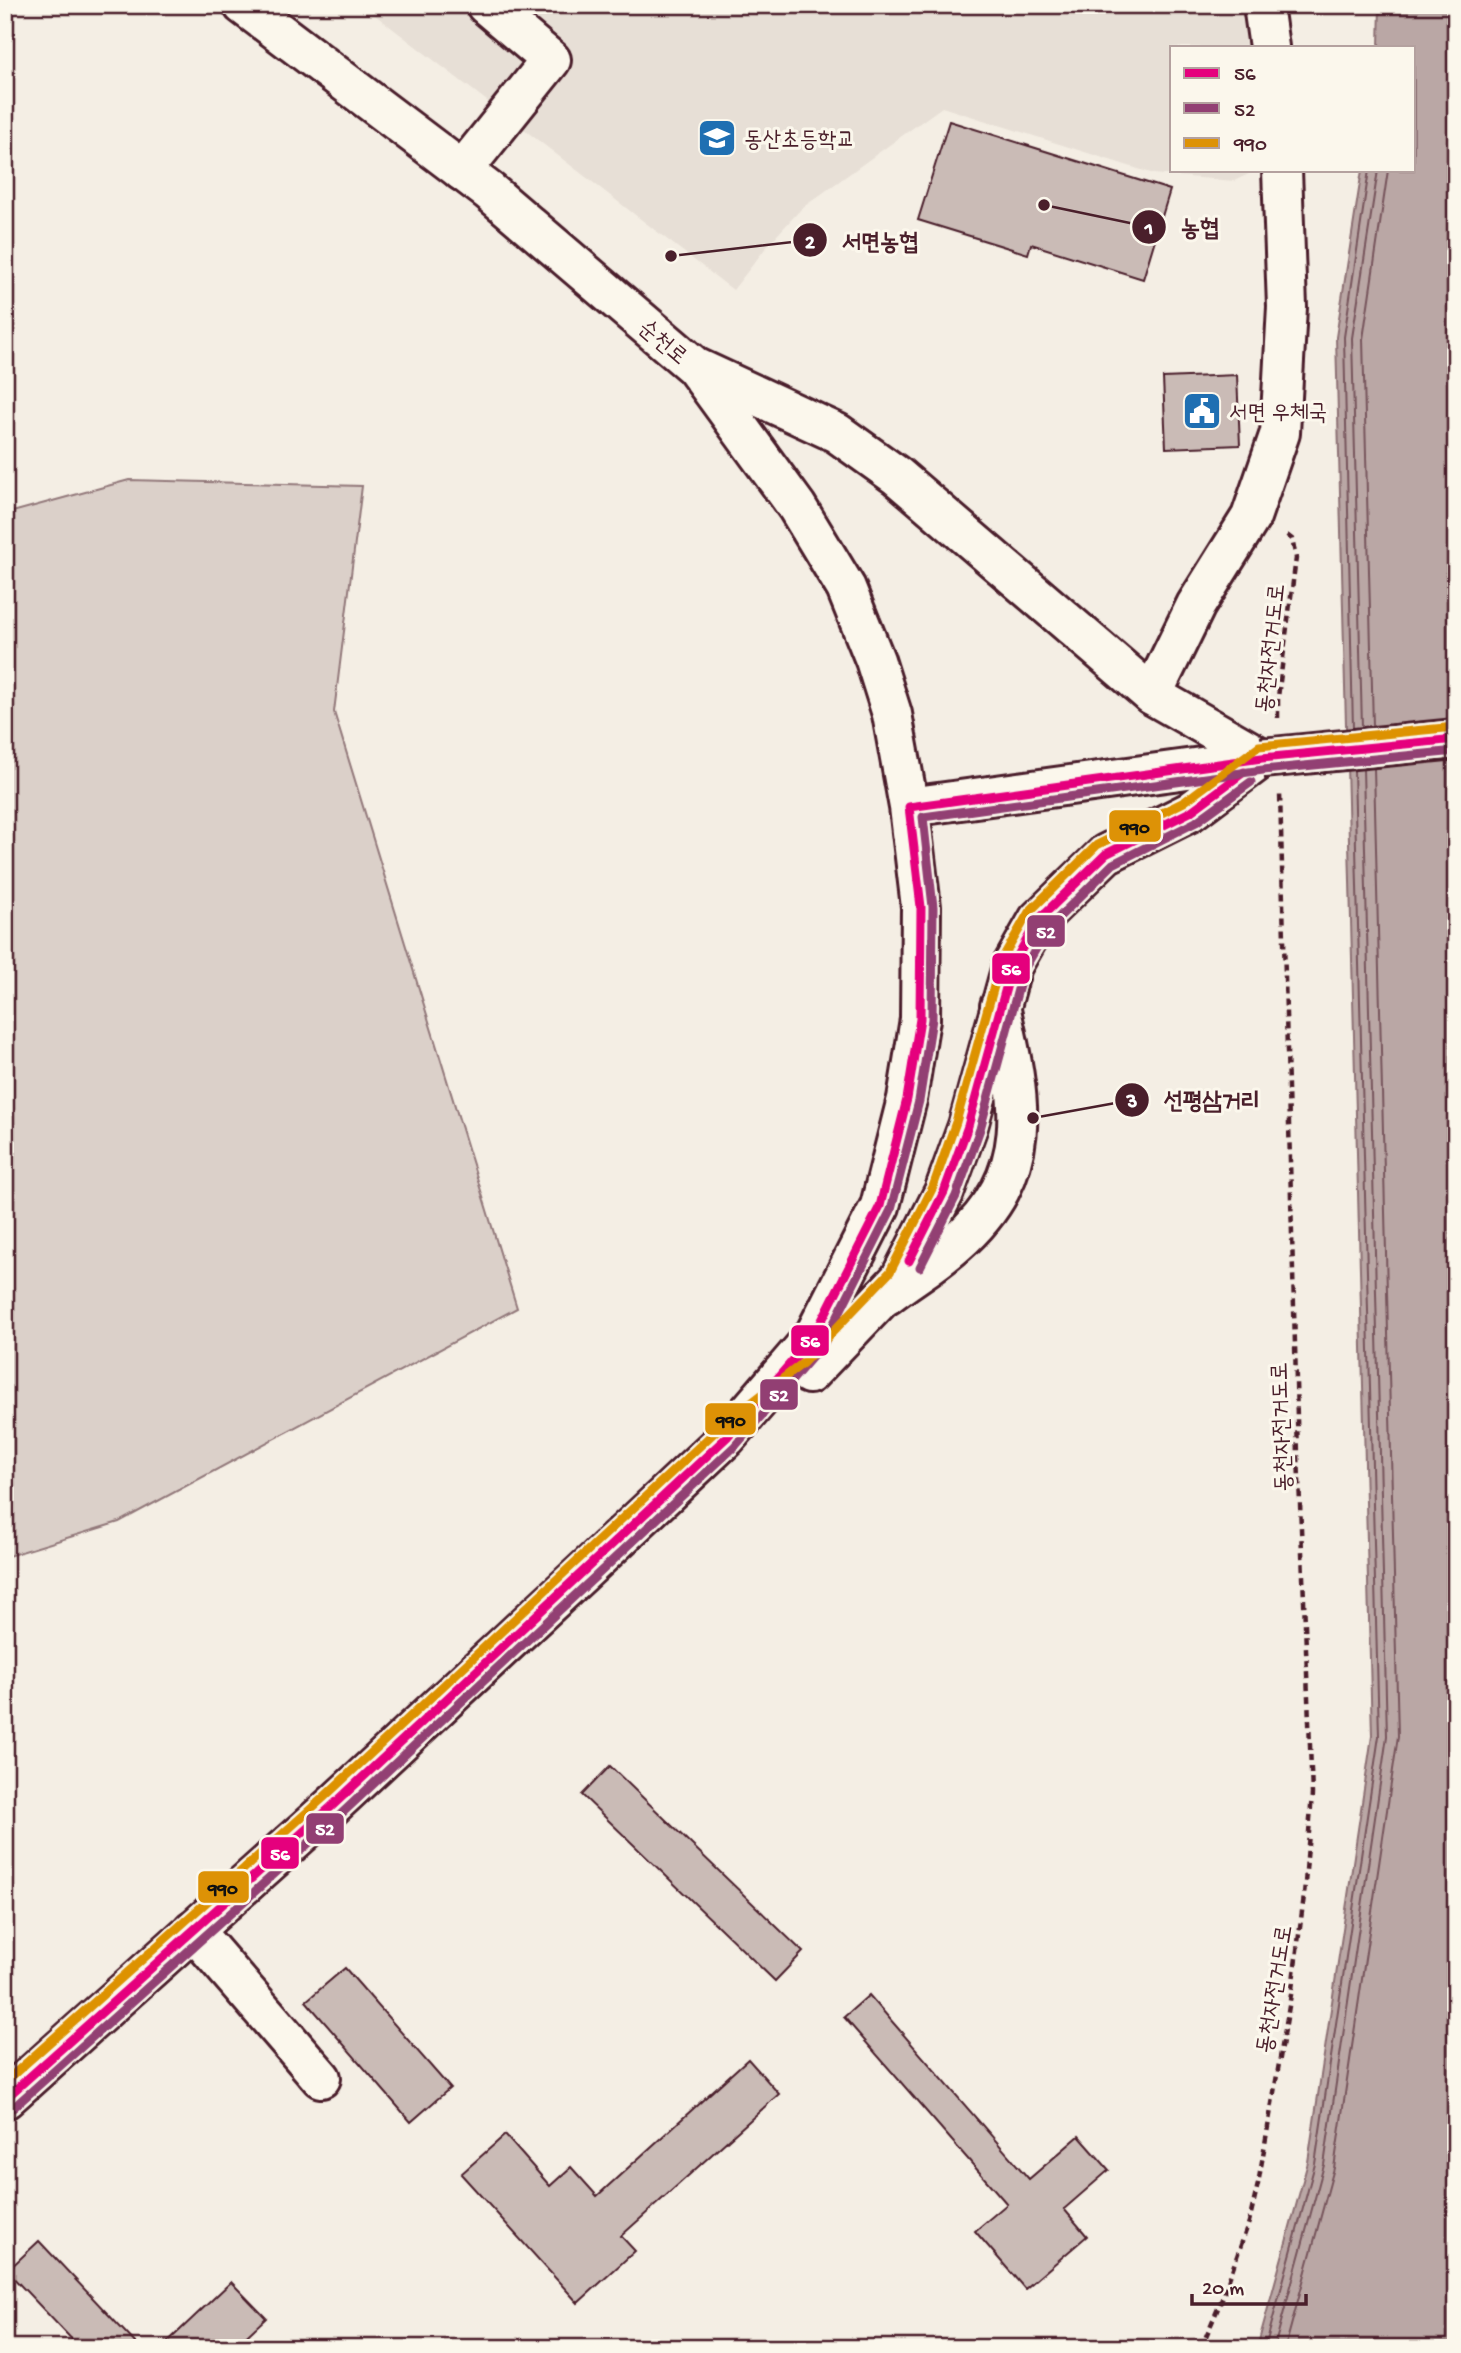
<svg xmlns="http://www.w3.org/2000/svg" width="1461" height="2353" font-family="'Gochi Hand','Poor Story',sans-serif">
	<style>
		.built { fill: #e7dfd6 }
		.green { fill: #dbd0c9; stroke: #92787a; stroke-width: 2 }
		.water { fill: #baa7a5; stroke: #8d7174; stroke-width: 2 }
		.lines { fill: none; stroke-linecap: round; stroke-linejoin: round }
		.shore { stroke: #77555c; stroke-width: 2 }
		.building { fill: #cabbb6; stroke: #4a1f2b; stroke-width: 2 }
		.minor-casing { stroke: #4a1f2b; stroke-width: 44 }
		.major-casing { stroke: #4a1f2b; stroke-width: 44 }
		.path { stroke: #4a1f2b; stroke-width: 4.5; stroke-dasharray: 7 5; stroke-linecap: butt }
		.minor { stroke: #fbf7ec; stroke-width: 38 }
		.major { stroke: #fbf7ec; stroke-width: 38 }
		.major-bridge-casing { stroke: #4a1f2b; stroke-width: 44; stroke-linecap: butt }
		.major-bridge { stroke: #fbf7ec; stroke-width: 38 }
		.bus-1-casing { stroke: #fbf7ec; stroke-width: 14 }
		.bus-2-casing { stroke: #fbf7ec; stroke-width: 14 }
		.bus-3-casing { stroke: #fbf7ec; stroke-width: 14 }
		.bus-1 { stroke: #e5007d; stroke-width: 9 }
		.bus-2 { stroke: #923f73; stroke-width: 9 }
		.bus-3 { stroke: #dd9206; stroke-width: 9 }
		.labels { text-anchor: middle; stroke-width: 6; stroke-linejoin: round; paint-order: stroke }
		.poi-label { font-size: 23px; fill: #4a1f2b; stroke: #fbf7ec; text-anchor: start }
		.street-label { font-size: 23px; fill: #4a1f2b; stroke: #fbf7ec }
		.leader { fill: none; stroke: #4a1f2b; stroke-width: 2.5 }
		.callout-dot { fill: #4a1f2b; stroke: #fbf7ec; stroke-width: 2.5 }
		.mark-label { font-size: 21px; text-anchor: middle; font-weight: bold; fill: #fff }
		.callout-label { font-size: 24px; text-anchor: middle; font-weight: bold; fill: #4a1f2b; stroke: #fbf7ec; stroke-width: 6; stroke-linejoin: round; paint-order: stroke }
		.line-badge { stroke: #fbf7ec; stroke-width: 2.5 }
		.badge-label { font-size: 19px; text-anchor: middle; font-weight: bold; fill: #fff }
		.pale-badge-label { font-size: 19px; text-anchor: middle; font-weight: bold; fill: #111 }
	</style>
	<rect width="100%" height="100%" fill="#f4eee4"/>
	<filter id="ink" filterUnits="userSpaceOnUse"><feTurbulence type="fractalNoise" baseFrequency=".0143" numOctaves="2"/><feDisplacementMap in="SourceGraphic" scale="14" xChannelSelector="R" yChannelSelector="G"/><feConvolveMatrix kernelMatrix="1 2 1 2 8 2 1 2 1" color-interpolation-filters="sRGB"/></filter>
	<g filter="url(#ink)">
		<path class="built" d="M362,5H1244L1252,47H1172V170H1257L1234,181L1154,174L942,107L802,208L768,245L733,290Z"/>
		<path class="green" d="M129,480L362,486L334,712L517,1308L119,1522L5,1557V514Z"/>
		<path class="water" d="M1380,5H1456V2348H1257L1308,2162L1372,1736L1336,337L1362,170H1414V47H1379Z"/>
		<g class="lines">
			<path class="shore" d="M1373,726L1363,339L1388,170
				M1362,727L1352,338L1378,170
				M1353,728L1344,337L1369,170
				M1265,2348L1315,2164L1379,1736L1354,770
				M1274,2348L1324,2165L1387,1736L1363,769
				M1285,2348L1334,2168L1398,1736L1374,768"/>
		</g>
		<path class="building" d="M949,121L1170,190L1143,279L1031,244L1028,254L918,220Z
			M1237,375L1240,445L1166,448L1163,378Z
			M610,1766L803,1952L775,1981L582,1795Z
			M345,1968L450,2088L411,2122L306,2001Z
			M869,1995L1029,2179L1079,2136L1109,2170L1064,2209L1087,2236L1025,2289L975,2231L1007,2204L844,2017Z
			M748,2059L779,2094L621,2236L635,2251L578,2303L461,2174L505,2135L550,2186L571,2167L597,2196Z
			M39,2241L140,2348H80L7,2271Z
			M231,2282L266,2318L234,2348H161Z"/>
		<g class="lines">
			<g class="minor-casing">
				<path id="minor" d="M1263,5L1269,47
					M462,171L551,60L486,5
					M1152,695L1196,605L1251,517L1280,433L1287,307L1282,170
					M887,1295C909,1278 935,1263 956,1244C1038,1172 1021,1100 1000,1006
					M193,1930L321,2078"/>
			</g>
			<g class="major-casing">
				<path id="major" d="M697,368L837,433L897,476L1152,695L1262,758
					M909,807L1260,759
					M809,1374L900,1279L944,1192L968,1126L1012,966L1038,920L1106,854L1190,812L1262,758
					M5,2099L331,1807L592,1564L727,1437L814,1336L880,1206L907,1099L920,1019L921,907L909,807L892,714L875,660L846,588L797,507L695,367L489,191L243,5"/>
			</g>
			<path class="path" d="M1278,718V697L1296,558L1292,539L1283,532
				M1201,2348L1222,2299L1249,2222L1258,2184L1292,1989L1304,1896L1312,1794L1298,1455L1280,793"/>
			<use href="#minor" class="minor"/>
			<use href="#major" class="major"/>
			<g class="major-bridge-casing">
				<path id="major-bridge" d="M1262,758L1456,739"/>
			</g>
			<use href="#major-bridge" class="major-bridge"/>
			<g class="bus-1-casing">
				<path id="bus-1" d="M909,1261L944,1192L968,1126L1012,966L1038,920L1106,854L1190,812L1244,772
					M5,2099L331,1807L727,1437L814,1336L880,1206L907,1099L920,1019L921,907L909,807L1262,758L1456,739"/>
			</g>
			<g class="bus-2-casing">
				<path id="bus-2" d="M920,1267L956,1196L980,1129L1023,971L1048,928L1113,864L1196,822L1251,782
					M13,2108L339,1816L735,1446L824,1343L891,1210L919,1101L932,1019L933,907L923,817L1263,770L1456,751"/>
			</g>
			<g class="bus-3-casing">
				<path id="bus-3" d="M5,2082L323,1798L719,1428L803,1363L890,1272L933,1187L956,1122L1001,961L1029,912L1097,845L1184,802L1259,746L1455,727"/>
			</g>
			<use href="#bus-1" class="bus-1"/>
			<use href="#bus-2" class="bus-2"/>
			<use href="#bus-3" class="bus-3"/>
		</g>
	</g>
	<defs>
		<g id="school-square" transform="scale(2.0125)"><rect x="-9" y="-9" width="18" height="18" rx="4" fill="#1f6fb2" stroke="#fbf7ec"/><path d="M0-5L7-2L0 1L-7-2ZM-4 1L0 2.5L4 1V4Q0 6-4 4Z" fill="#fff"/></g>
		<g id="civic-square" transform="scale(2.0125)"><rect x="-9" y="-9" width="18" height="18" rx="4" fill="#1f6fb2" stroke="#fbf7ec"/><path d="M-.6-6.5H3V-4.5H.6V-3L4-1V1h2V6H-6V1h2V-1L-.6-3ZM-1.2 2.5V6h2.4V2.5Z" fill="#fff"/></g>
	</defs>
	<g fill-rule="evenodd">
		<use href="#school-square" x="717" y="138"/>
		<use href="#civic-square" x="1202" y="411"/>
	</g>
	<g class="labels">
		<g class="poi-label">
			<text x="744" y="146">동산초등학교</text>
			<text x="1229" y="419">서면 우체국</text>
		</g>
		<g class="street-label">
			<text transform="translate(664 341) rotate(40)" y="8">순천로</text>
			<text transform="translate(1269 648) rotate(-84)" y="8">동천자전거도로</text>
			<text transform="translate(1280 1427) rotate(-92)" y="8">동천자전거도로</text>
			<text transform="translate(1273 1989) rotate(-81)" y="8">동천자전거도로</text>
		</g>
	</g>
	<path class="leader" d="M1044 205L1149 227M671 256L810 240M1033 1118L1132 1100"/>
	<g class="callout-dot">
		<circle cx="1044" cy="205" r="7"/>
		<circle cx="671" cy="256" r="7"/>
		<circle cx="1033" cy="1118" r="7"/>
		<circle cx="1149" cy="227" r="18"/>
		<circle cx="810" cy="240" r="18"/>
		<circle cx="1132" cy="1100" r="18"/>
	</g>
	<g class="mark-label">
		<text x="1149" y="234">1</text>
		<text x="810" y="248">2</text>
		<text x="1132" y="1107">3</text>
	</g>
	<g class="callout-label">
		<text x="1200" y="235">농협</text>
		<text x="880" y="249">서면농협</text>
		<text x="1212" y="1108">선평삼거리</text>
	</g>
	<g class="line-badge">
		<rect x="1108" y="809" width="54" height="34" rx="7" fill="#dd9206"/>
		<rect x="1026" y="914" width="40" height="34" rx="7" fill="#923f73"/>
		<rect x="991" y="952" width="40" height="33" rx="7" fill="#e5007d"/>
		<rect x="790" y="1324" width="40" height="33" rx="7" fill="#e5007d"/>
		<rect x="759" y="1378" width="40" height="33" rx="7" fill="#923f73"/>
		<rect x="704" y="1402" width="53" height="34" rx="7" fill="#dd9206"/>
		<rect x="305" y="1812" width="40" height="33" rx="7" fill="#923f73"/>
		<rect x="260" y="1836" width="40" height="34" rx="7" fill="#e5007d"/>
		<rect x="197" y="1870" width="53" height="34" rx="7" fill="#dd9206"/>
	</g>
	<g class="badge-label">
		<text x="1046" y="938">52</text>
		<text x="1011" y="975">56</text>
		<text x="810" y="1347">56</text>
		<text x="779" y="1401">52</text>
		<text x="325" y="1835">52</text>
		<text x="280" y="1860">56</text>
	</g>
	<g class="pale-badge-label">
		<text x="1135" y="833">990</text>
		<text x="731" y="1426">990</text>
		<text x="223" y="1894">990</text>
	</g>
	<rect width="1461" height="2353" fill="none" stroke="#fbf7ec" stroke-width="28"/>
	<rect x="14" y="14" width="1433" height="2325" fill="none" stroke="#4a1f2b" stroke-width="2.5" filter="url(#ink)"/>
	<rect x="1170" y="46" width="245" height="126" fill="#fbf7ec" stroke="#b4a19f" stroke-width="2"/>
	<rect x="1184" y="68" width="35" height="10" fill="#e5007d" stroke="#b4a19f" stroke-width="2"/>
	<text x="1234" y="80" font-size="21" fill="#4a1f2b">56</text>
	<rect x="1184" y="103" width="35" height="10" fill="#923f73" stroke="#b4a19f" stroke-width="2"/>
	<text x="1234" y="116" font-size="21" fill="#4a1f2b">52</text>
	<rect x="1184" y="138" width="35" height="10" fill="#dd9206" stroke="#b4a19f" stroke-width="2"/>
	<text x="1234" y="150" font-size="21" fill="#4a1f2b">990</text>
	<path d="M1192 2294v10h114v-10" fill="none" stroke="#4a1f2b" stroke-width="3.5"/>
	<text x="1202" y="2294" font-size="21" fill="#4a1f2b" stroke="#fbf7ec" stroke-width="5" paint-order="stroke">20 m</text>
</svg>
